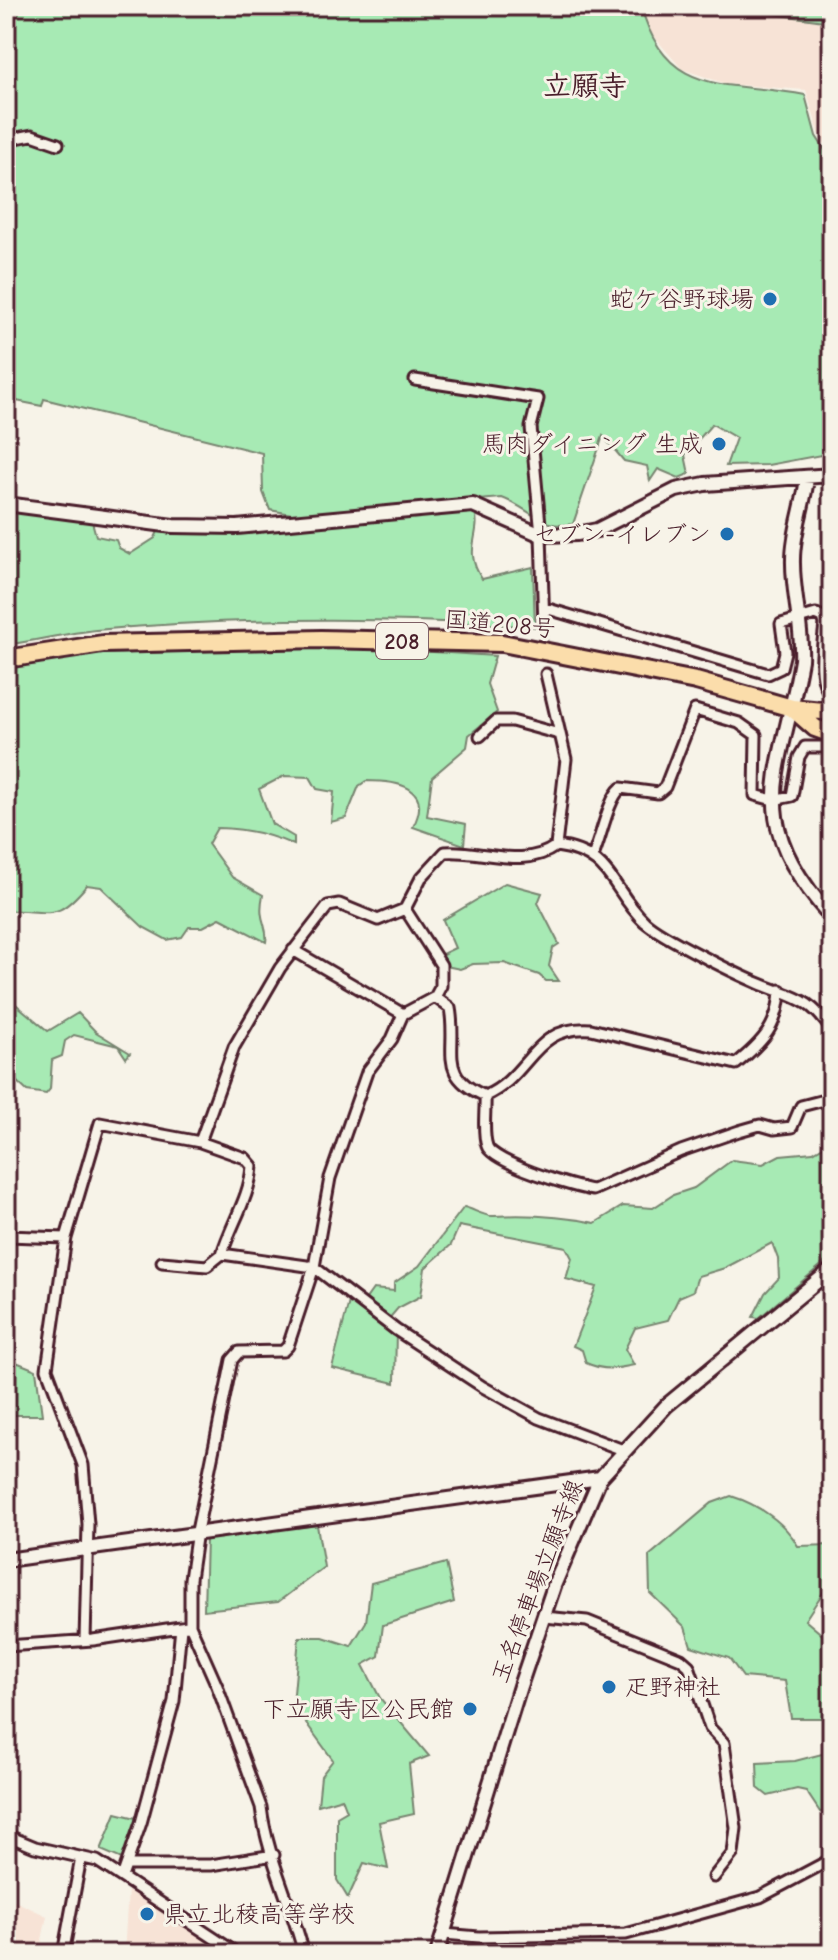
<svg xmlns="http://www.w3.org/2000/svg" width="838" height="1960" font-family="'Comic Neue','Klee One',sans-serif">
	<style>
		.built { fill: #f7e3d6 }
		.green { fill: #a7eab4; stroke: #788470; stroke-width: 2 }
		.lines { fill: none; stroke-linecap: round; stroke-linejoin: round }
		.street-tunnel { stroke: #d4c9c2; stroke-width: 9; stroke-dasharray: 9 4.5; stroke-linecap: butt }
		.street-casing { stroke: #4a1f2b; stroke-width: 15 }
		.secondary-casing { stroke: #4a1f2b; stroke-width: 18 }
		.highway-casing { stroke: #4a1f2b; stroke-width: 22 }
		.street { stroke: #f7f3e8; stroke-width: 9 }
		.secondary { stroke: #f7f3e8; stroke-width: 12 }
		.highway { stroke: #fbddab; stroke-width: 16 }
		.poi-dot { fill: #1f6fb2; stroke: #f7f3e8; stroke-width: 3 }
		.labels { text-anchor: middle; stroke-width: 6; stroke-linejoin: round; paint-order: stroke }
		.shield { fill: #f7f3e8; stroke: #7e5f64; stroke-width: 2 }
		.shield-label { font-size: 22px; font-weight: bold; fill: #4a1f2b }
		.poi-label { font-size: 24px; fill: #4a1f2b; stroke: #f7f3e8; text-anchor: end }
		.street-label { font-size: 24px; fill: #4a1f2b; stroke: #f7f3e8 }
		.quarter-label { font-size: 28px; font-weight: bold; fill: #4a1f2b; stroke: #f7f3e8 }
	</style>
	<rect width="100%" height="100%" fill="#f7f3e8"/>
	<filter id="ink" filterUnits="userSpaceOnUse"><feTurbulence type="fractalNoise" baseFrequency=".0125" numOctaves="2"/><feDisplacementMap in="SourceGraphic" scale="16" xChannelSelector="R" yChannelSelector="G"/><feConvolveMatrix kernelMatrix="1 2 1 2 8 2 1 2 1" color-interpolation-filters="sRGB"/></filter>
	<g filter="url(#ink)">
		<path class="built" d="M642,6H832V156L820,136L806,90L726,84L682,69L649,31Z
			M128,1890L232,1954H124Z
			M6,1897L47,1916L39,1954H6Z"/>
		<path class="green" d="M6,6H641C666,100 730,80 805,95L816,136L832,161V453L768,465L726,466L736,438L712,424L685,455L689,474L679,478L658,469L650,481L647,466L624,461L603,436L573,524C541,530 530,508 502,498L297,515L270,510L263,492L262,453L44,399L42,406L6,399Z
			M714,6H832V22Z
			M6,509L91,518L96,536L116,540L119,548L130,554L155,538L160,527L248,532L447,510L475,511C482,536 462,549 482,579L533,567L535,627C390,617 241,617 96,630C66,633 36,641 6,645Z
			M356,647L495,656L487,684L497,712L469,735L467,747L432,777L427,816L466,824L464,845L413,827C434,786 397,781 366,781L359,786L346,818L331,822L334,792L317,789L310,777L284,776L259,789L272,824L294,837V845C271,835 243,828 217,828L208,844L232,877L263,895C257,922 269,925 266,942L220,918L203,927H189L182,937L167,940L143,927L101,887L87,885C54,924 53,909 6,911V666L97,654Z
			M505,883L542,893L538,903L559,944L553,948L549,966L559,981H546L539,975L504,963L473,964L460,969L441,965L437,959L444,955H440L455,948L443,920Z
			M6,996L48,1031L78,1013L96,1032L130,1053L126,1058L118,1046L74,1035L65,1041L62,1056L52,1060L50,1089L46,1094L27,1091L15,1080L6,1103Z
			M832,1141V1256L759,1318L753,1317L765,1293L779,1278L778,1259L772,1243L725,1268L698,1276L693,1291L679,1297L668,1320L635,1328L625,1349L634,1365C616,1369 604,1371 586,1363L582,1350L573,1346L596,1287L566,1279L572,1258L566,1247L459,1226L451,1245L425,1268L421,1296L398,1308L386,1322L396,1330L395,1383L332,1368L351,1294L363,1303L373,1289L394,1291V1283L419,1266L464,1207C473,1209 485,1217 494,1216C529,1214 560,1216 595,1223L623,1206L653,1208L673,1195L694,1188L732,1160L763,1164L780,1155L813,1152Z
			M6,1358L36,1370L42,1415H6Z
			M731,1496C757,1504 785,1522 798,1546L832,1545V1599L824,1591L805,1620L832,1643V1718H791L785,1681L743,1677L729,1658L691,1646L685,1627L650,1593L649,1556L712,1503Z
			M317,1525L324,1567L278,1602L204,1610L206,1538Z
			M446,1563L454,1602L383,1625L379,1656L363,1665L380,1698L429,1756L409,1764L414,1814L379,1822L388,1869L364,1863L348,1898L337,1880V1817L347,1811L342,1798L318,1805L321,1776L333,1760L293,1705L299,1637H323L351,1646L366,1622L371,1583Z
			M832,1747V1811L820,1812L806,1791L797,1789L768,1796L758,1788L757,1763L795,1761L830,1752Z
			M116,1813L140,1819L124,1860L101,1850Z"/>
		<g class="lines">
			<path class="street-tunnel" d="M544,626L546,674"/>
			<g class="street-casing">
				<path id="street" d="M6,140L32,135L58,144
					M415,380L538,399L531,427L541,535L544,626
					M545,608L768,674L781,668L785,652L781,624L816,614L823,617L825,624C823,643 816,683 832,695
					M546,674L566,759L556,846
					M480,736L496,721H512L559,734
					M593,856C601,838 608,799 621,788L658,793L665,787L695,710L739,723L756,735L755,795L773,800L792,796L799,757L805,747H832
					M293,950L403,1014
					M435,997L450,1008C458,1051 436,1075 485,1096C531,1076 532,1025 591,1029L736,1064C763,1042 779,1025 780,990
					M485,1096C486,1110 482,1132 487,1146C491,1162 575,1188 593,1190L681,1151L739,1131L760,1125L774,1129L792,1127L801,1106L832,1098
					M200,1142L245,1158L252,1166C250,1197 231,1224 222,1254
					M6,1236L66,1238
					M162,1262L207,1266L222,1254L314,1267L396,1330L483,1387L539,1418L623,1450
					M544,1617L587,1621L681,1659L689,1666L710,1728L724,1743L736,1828L733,1853L714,1877
					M85,1640L88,1524L83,1465L47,1369L66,1238L100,1123L200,1142L234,1047L280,968L328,906L339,904L378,920L405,909L421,878L445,852C481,849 523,870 556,846C613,853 610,889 645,922C662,937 734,973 758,983C793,998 809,996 832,1031
					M6,1646L93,1640L187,1626
					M6,1835L35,1847L97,1861L238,1954
					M128,1865H211L274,1855
					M122,1877L141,1823L174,1701L181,1627
					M444,1934L479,1937L626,1934L760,1897L832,1859
					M63,1954L81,1858
					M304,1954C292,1905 267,1857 261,1807L217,1686L190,1625V1579L197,1531L232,1360L239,1352L283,1351L288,1346L314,1267L330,1178L367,1072L392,1039L403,1014L435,997L441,986V965L405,909"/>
			</g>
			<g class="secondary-casing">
				<path id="secondary" d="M807,478C804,505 793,532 793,559C792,593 803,626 801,660C781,777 741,816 832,918
					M6,504L173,526L237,527L473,505L541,535L577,534L597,530L676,490L705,484L832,475
					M6,1560L600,1478
					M437,1954L520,1686L554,1586L600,1478L667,1405L832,1269"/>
			</g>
			<g class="highway-casing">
				<path id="highway" d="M6,659L103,644L321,639L502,643L696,681L792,708L832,712
					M792,708L815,728L832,734"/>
			</g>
			<use href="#street" class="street"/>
			<use href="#secondary" class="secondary"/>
			<use href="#highway" class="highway"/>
		</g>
	</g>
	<g class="poi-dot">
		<circle cx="770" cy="299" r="8"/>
		<circle cx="719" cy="444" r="8"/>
		<circle cx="727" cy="534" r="8"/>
		<circle cx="609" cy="1687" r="8"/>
		<circle cx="470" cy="1709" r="8"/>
		<circle cx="147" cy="1914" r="8"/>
	</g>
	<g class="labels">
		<rect class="shield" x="376" y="623" width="52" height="36" rx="6"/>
		<g class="shield-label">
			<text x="402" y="649">208</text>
		</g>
		<g class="poi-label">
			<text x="754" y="307">蛇ケ谷野球場</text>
			<text x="703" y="452">馬肉ダイニング 生成</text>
			<text x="711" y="542">セブン-イレブン</text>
			<text x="625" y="1695" text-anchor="start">疋野神社</text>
			<text x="454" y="1717">下立願寺区公民館</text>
			<text x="163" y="1922" text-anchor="start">県立北稜高等学校</text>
		</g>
		<g class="street-label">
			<text transform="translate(500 624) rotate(5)" y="8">国道208号</text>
			<text transform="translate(537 1581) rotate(-69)" y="8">玉名停車場立願寺線</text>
		</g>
		<g class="quarter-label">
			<text x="585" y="95">立願寺</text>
		</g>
	</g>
	<rect width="838" height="1960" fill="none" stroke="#f7f3e8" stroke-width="32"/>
	<rect x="16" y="16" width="806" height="1928" fill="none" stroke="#4a1f2b" stroke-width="3" filter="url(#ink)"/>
</svg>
